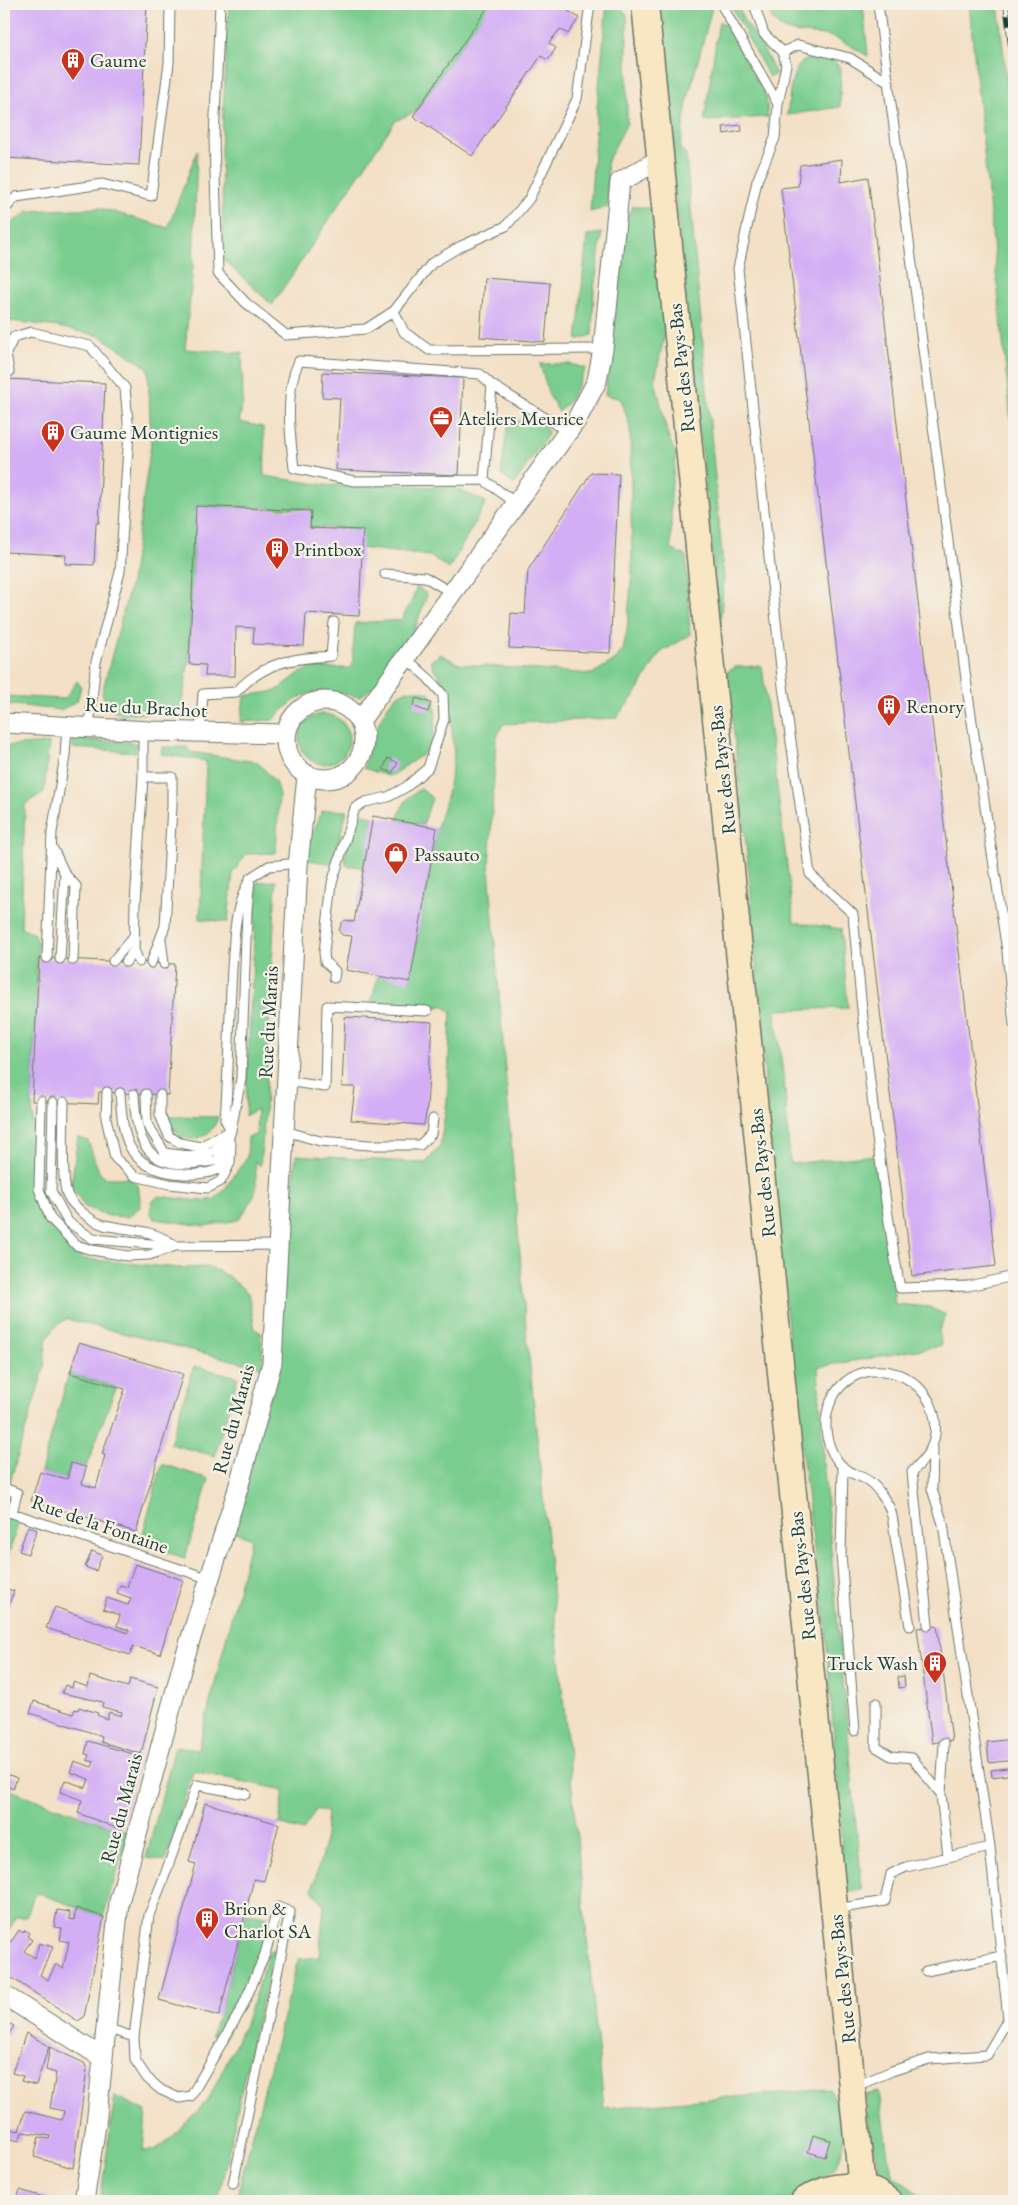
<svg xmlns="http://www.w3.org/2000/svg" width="1018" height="2205" font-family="'EB Garamond',serif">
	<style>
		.green { fill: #7acd8f; stroke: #4c8562 }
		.building { fill: #d3aef5 }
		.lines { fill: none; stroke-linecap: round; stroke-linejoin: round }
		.lane-casing { stroke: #697667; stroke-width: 11 }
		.street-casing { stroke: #697667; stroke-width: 21 }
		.secondary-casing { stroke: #697667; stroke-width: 29 }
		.lane { stroke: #fff; stroke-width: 9 }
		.street { stroke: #fff; stroke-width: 19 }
		.secondary { stroke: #f9e7c3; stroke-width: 26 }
		.rail-casing { stroke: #1f3d34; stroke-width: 5.5 }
		.rail { stroke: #f7f3e8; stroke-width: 4; stroke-dasharray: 11; stroke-linecap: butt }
		.labels { text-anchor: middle; stroke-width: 4.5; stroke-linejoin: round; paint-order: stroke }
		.poi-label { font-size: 20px; fill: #1f3d34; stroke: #f7f3e8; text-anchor: start }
		.street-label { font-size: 20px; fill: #1f3d34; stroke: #f7f3e8 }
	</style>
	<rect width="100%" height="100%" fill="#f7f3e8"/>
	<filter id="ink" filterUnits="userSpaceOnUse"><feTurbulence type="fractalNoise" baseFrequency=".02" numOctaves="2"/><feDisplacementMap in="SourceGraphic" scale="10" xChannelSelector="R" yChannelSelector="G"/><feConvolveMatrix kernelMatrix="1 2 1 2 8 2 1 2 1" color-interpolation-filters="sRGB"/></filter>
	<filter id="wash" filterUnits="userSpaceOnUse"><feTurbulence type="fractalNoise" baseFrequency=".0096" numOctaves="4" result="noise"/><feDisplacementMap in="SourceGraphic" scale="20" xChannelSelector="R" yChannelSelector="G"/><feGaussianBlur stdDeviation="1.12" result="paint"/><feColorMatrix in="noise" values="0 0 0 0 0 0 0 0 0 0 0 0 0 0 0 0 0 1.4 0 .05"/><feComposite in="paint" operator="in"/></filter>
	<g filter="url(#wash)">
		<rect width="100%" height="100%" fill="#f3e0c6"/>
		<path class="green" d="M229,4H490L416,111L395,121L272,305L224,260L221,149Z
			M607,4L619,5L627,15V123L607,162L608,207L590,212L597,107Z
			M658,4H713L687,102L680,149L686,154L724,578L720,627L672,163L673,140L676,132Z
			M730,4H738L743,19L759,41L776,74L769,77Z
			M766,4H863L868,56C856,50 842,39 829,36C800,30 776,40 766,4Z
			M969,4H998L1014,146V451Z
			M719,21L726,26L766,96L768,117L704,121Z
			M830,56L841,69L840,107L787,115C790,100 789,67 806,60C813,57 823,57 830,56Z
			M197,151L193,267L185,349L242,353L243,401L239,422L263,427L265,451L264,476L332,486L343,482L455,488L486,502L449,569L430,556L359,548L358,529L308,527L311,509L196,506L188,664L181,711L122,715L108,709L102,693L131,582L151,444L148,368L100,336L58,327L12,321L6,329L4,328V229L28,211L100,208L168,228Z
			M633,206L652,209L667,323L655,380L668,436L676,454L671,491V549L686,556L690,635L660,653L634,696L616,718L503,724L496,739L489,868L525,1317L604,2108L830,2089C833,2099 843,2105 846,2115C848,2122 845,2134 843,2142C842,2149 841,2158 837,2164C826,2181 802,2187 788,2201H262L237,2195L298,1959L319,1957L324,1905L312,1890L324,1847L327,1811L315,1810L303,1831L279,1824L284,1790L193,1771L166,1861L146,1858L175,1747L198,1750L251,1539L235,1532L275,1373L296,1155L426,1163L440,1146L447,1101L451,1012L440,1004V1007L371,1002L378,976L410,981L437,828L448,791L454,757L449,693L430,662L440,654L459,664L592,674L615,660L623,650L627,630L632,572L630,427L621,399L605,395L627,218Z
			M602,233L594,290L592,335L577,340L587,235Z
			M540,364H570L586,368L570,400L559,412L549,395Z
			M517,421L541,422L549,433L514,484L501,475L507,428Z
			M417,586L427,595L412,636L373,687L359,697C317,688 304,687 273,720L241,722L244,696L276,691L298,674L312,668H352L355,623L401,620L412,600Z
			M762,666L794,922L841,929L848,1008L775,1010L785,1091L790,1164L875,1155L895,1304L929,1307L946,1315L939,1330L941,1346L818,1367L824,1471L862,1890L843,1893L841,1831L824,1609L816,1565L793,1380L771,1157L750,882L727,672L735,667Z
			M77,681L81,687L77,701L61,710L4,704V696L65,699Z
			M417,690L429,693L434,701L436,715L433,740L427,751L394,774L387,776L364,768C369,748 383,697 406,691C409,690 414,690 417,690Z
			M299 739a25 25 0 1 1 50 0a25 25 0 1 1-50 0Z
			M73,739L136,743V752L73,748Z
			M49,743L44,792L25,804L21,928L34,934L38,942L32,1101L37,1210L47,1223L85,1259L179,1268L210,1267L228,1276L248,1293L255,1329L260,1332L264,1368L66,1319L55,1327L46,1340L44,1368L9,1485L4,1483V1390L11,1366L4,1363V746Z
			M162,747H187L190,752L257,762L275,781L279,795L276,853L246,854L233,873L228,922L200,919L206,761L161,754Z
			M421,789L432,798L423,825L397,821C401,807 407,795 421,789Z
			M329,810L347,811L332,864L308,860L305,852L322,811Z
			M362,814L373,816L365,868L346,865C343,850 349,824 362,814Z
			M276,881L265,1112L260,1166L255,1161C257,1193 258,1194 238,1220L204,1226L155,1219L150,1212L152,1202L158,1196L199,1201L215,1199L226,1187L247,1157L248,1137L256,1135L257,1109L245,1116L257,882Z
			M169,1116L218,1117C210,1146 173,1147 169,1116Z
			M78,1137L88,1141L99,1172L107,1178H130L138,1185L141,1206L128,1217L109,1216L85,1207L71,1185Z
			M194,1366L238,1377L215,1456L170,1444Z
			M69,1373L116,1387L86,1467L71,1464L66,1479L41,1472Z
			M162,1464L209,1479L185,1558L140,1544Z
			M4,1495L9,1498V1509L20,1519L4,1569Z
			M4,1788L129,1833L103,1917L38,1893L33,1897L27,1917H15L4,1945Z
			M246,1913L269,1918L265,1942L225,2038L211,2035L219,2016Z
			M270,1950L276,1951L255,2026L218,2201H100L115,2096L146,2111L143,2151L155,2150L170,2139L208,2100L245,2024Z
			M879,2092L888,2156L894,2176L928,2201H904L885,2186L869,2136L865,2095Z"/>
		<g id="blocks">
			<path class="building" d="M4,4H147L139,165L4,158Z
				M490,4H558L579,18L568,34L560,29L549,43L556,48L548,60L541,56L472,156L413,116Z
				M741,125L742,131L724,134L723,127Z
				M842,159L841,182L868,177L996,1266L912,1276L781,188L798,186L800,165Z
				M484,278L550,283L545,342L480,337Z
				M323,372L463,378L459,475L336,470L340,398L322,397Z
				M4,379L105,383L99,523H96L94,565L65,564L66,555L4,552Z
				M591,473L619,474L610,653L509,648L511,613L525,614L528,570Z
				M196,506L311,511L310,528L363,530L359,616L306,613L304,646L253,644L254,628L236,627L235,676H205L206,665L189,664Z
				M416,698L431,703L428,712L413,706Z
				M388,758L398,763L392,773L383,769Z
				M373,816L437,828L410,982L346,970L352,936L342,935L339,931L341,924L345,920L354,922Z
				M39,958L175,964L168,1095L99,1092L98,1104L32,1101Z
				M345,1017L432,1022L427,1108L424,1125L351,1120L355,1087H342Z
				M79,1343L183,1374L136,1532L31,1501L40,1472L67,1479L71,1463L86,1467L82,1484L96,1488L105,1455L102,1454L125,1389L70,1373Z
				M28,1526L37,1530L28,1554L19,1551Z
				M92,1551L102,1555L96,1571L85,1567Z
				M135,1564L183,1580L160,1654L133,1646L130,1655L46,1628L55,1607L128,1633L129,1630L117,1626L120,1615L103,1609L107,1598L128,1605L131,1598L117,1593L120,1585L127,1587Z
				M8,1589L14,1591L8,1607L4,1605V1598Z
				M937,1626L952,1740L932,1743L917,1628Z
				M90,1676L128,1687L130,1679L158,1687L141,1754L101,1742L102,1736L30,1713L34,1701L73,1714L75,1709L78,1710L79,1707L98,1713L97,1715L107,1719L109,1712L121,1716L122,1712L102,1707L103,1702L62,1693L65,1685L72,1688L73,1682L88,1687Z
				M904,1676L905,1687L899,1688L898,1677Z
				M1014,1739V1760L989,1763L987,1742Z
				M88,1741L140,1756L121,1830L78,1813L82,1800L60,1792L65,1780L86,1788L89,1779L70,1772L74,1761L92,1767L94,1762L87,1760L89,1755L85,1754Z
				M1014,1767V1774L992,1777L991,1770Z
				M4,1773L17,1778L13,1789L4,1785Z
				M205,1803L279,1824L264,1881L254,1879L219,2016L159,2000L196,1864L189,1862Z
				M76,1908L104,1917L84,2017L78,2021L4,1973V1946L7,1939L11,1942L19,1930L23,1933L25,1930L29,1933L27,1936L32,1940L24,1951L35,1958L39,1943L53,1947L40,1975L48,1980L56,1964L63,1969L69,1942L60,1940L62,1928L54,1927L57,1910L70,1912L69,1919L74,1920Z
				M4,2021L14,2026L8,2036H5L4,2042Z
				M26,2033L49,2046L36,2085L21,2081L23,2076L12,2073Z
				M50,2047L84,2063L87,2069L73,2168L34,2157L39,2137L49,2139L50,2136L22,2132L19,2141L4,2137L6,2128L19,2131L25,2111L62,2120L64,2111L50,2108L56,2073L46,2070Z
				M813,2135L830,2140L825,2157L808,2152Z
				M20,2190L43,2197L56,2201H19L17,2199Z"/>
		</g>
	</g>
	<g filter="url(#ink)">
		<use href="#blocks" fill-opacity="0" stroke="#697667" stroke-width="1"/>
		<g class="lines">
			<g class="lane-casing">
				<path id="lane" d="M220,4L214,139L218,273L246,303L286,335L366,329L394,311L432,263L461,246L506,226L529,199L577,99L590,4
					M721,4L778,104L775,138L757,181L738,269L783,686L810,874L853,914C864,1040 878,1165 900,1288L968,1286L1014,1276
					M754,4L764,34L783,52
					M878,4L969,702L1007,951L1014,1024
					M778,104L786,65L783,52L798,45L850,58L889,83
					M4,210L16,197L102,184L151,196L169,63L170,4
					M394,311L404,332L429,350L603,349
					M9,372L6,353L14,337L31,332L90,346L125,388L129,433L120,572L96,662L89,727
					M484,480L354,481L294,468C290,433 284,393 299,361L480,374L492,385
					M517,504L484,480L492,385L568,432
					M385,574L425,577L452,593
					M143,731V777H172V806L165,926L151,963
					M200,732L203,694L236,692C266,661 290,659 331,656L334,622
					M53,849L65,874L60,959
					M65,874L76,886L73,960
					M161,939L164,964
					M47,958L52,832L65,756L67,726
					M113,961L134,936
					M126,962L134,950
					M139,962L134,950L135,904L143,777
					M334,978L335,971L325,962L324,952L332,883L355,808L365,802L388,797L406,787L428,768L444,719L443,695L428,678L406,658
					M287,1081L325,1087L327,1006L427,1011
					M107,1092L106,1118L115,1158L135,1176L169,1184L208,1188L221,1181L230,1163L231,1144
					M120,1093C123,1135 125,1167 174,1173C191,1175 204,1175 220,1169L231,1130L241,1079L247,910L250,878L269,866L298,863
					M134,1094C137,1158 156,1172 218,1160L222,1150
					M146,1094L147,1124L165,1153C185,1156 209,1161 223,1142
					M160,1095V1115L169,1136L180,1143L200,1147L231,1130
					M41,1101L39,1189L50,1218L76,1245L92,1250L127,1256L149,1255L173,1247
					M53,1102L51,1191L68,1222L93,1239L175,1246L278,1245
					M64,1102C64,1120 61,1180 67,1194C72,1206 92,1222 104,1225C132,1231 148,1228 173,1244
					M231,1131L225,1119C229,1069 229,1019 232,969C234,939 234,910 248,883
					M285,1131L320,1141L369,1145H420L431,1134L433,1119
					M933,1448L932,1489L943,1524L990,1847
					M843,1468L841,1554L855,1731
					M4,1488L17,1493L12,1513L210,1579
					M910,1626C905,1598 901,1571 896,1543C894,1533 894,1520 890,1509C887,1502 877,1487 870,1482C863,1476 851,1475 844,1468C826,1451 821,1424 831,1401C854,1351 927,1367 935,1419C936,1428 935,1440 931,1448C926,1458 920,1464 912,1472L928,1625
					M876,1703V1747L891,1756L912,1758L941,1794L948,1857
					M941,1794L944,1743
					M836,1909L885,1901L891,1874L906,1867L990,1847L1008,2019L987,2055L929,2059L892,2071L854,2087
					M926,1971L1002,1956
					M106,2028L134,2037L135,2060L147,2078L161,2090L179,2098L191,2096L242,2008L265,1954L278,1907L290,1912L233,2184
					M134,2037L149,1915L163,1880L197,1785L246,1794"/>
			</g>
			<g class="street-casing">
				<path id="street" d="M286 740a39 39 0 1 1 78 0a39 39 0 1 1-78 0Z
					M360,721L577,419L597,381L603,349L620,182L660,159
					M4,723L150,731L286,734
					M4,1995L103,2058L96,2125L84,2201
					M103,2058L119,1902L183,1663L237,1492L272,1363L298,866L307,776"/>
			</g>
			<g class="secondary-casing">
				<path id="secondary" d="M645,4L862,2188
					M804,2201C830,2184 863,2180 888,2201"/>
			</g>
			<use href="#lane" class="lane"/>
			<use href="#street" class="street"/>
			<use href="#secondary" class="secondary"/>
			<g class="rail-casing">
				<path id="rail" d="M1006,4L1014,72"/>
			</g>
			<use href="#rail" class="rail"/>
		</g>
	</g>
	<defs>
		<g id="building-pin" transform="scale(1.25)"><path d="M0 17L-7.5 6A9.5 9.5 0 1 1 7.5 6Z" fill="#c8321e" stroke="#f7f3e8"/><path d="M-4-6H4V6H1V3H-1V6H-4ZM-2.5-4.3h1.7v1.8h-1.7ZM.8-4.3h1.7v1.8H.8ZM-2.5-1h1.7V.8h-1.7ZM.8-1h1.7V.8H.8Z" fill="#fff"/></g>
		<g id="office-pin" transform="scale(1.25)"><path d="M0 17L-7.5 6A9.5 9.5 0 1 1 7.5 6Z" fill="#c8321e" stroke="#f7f3e8"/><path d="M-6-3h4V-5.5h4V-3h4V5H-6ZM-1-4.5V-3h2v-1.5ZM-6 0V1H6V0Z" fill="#fff"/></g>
		<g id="shop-pin" transform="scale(1.25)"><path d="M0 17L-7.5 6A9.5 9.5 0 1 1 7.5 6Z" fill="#c8321e" stroke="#f7f3e8"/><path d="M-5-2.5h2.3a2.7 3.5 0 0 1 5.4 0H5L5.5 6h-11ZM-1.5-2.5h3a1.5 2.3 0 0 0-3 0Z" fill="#fff"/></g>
	</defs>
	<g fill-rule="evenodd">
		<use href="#building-pin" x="73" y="60"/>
		<use href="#office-pin" x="441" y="418"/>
		<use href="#building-pin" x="53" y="432"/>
		<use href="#building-pin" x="277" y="549"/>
		<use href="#building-pin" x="889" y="706"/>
		<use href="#shop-pin" x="396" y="854"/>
		<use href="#building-pin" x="935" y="1663"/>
		<use href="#building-pin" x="207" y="1919"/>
	</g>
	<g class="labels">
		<g class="poi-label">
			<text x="90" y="67">Gaume</text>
			<text x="458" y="425">Ateliers Meurice</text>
			<text x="70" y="439">Gaume Montignies</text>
			<text x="294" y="556">Printbox</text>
			<text x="906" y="713">Renory</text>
			<text x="414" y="861">Passauto</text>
			<text x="918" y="1670" text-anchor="end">Truck Wash</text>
			<text x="224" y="1915">Brion &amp;<tspan x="224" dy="23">Charlot SA</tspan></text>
		</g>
		<g class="street-label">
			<text transform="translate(681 368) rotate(-96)" y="7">Rue des Pays-Bas</text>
			<text transform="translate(146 707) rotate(3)" y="7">Rue du Brachot</text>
			<text transform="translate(722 770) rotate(-96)" y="7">Rue des Pays-Bas</text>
			<text transform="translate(268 1022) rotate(-87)" y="7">Rue du Marais</text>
			<text transform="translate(762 1173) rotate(-96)" y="7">Rue des Pays-Bas</text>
			<text transform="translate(233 1419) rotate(-75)" y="7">Rue du Marais</text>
			<text transform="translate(100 1524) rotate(19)" y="7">Rue de la Fontaine</text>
			<text transform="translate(802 1576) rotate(-96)" y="7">Rue des Pays-Bas</text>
			<text transform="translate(121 1808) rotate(-75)" y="7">Rue du Marais</text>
			<text transform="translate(842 1979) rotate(-96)" y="7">Rue des Pays-Bas</text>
		</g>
	</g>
	<rect width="1018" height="2205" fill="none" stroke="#f7f3e8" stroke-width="20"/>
</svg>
